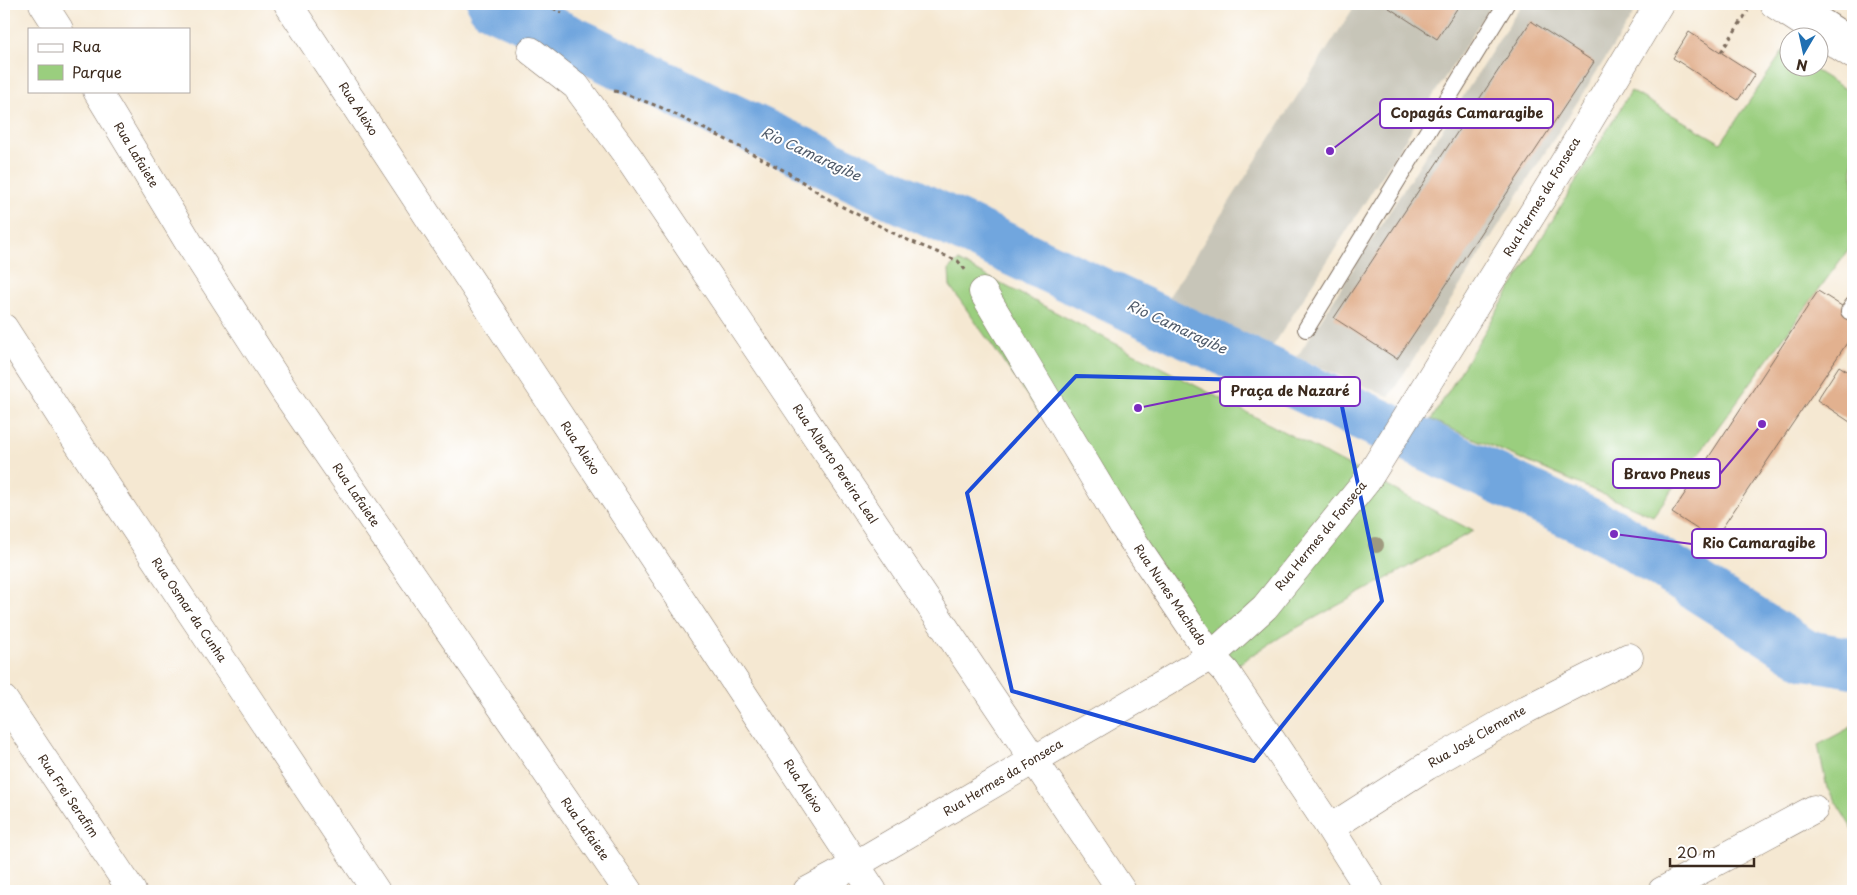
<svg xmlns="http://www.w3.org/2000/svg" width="1857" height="895" font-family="'Playpen Sans',sans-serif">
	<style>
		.industrial { fill: #c7c5b8 }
		.green { fill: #9ace7e; stroke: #6a7c4e }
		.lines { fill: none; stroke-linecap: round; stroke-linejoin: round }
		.river { stroke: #71a6de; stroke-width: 50 }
		.building { fill: #e2b18f }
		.lane-casing { stroke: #7c6c5d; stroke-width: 18 }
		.street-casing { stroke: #7c6c5d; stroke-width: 29 }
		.primary-casing { stroke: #7c6c5d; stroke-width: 29 }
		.path { stroke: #7c6c5d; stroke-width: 3; stroke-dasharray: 4 4; stroke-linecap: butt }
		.lane { stroke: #fff; stroke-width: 16 }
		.street { stroke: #fff; stroke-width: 28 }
		.primary { stroke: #fff; stroke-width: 28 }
		.tree { fill: #9f9a7f }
		.marked { fill: none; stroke: #1d4ed8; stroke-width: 4; stroke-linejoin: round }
		.labels { text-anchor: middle; stroke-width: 4; stroke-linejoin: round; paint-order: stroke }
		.street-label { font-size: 12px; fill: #3b2a1e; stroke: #fff }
		.water-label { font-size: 14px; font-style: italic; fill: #515c6b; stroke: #fff }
		.leader { fill: none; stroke: #7b2cbf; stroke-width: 2 }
		.callout-dot { fill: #7b2cbf; stroke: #fff; stroke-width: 2 }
		.callout { fill: #fff; stroke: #7b2cbf; stroke-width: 2 }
		.callout-label { font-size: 14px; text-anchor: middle; font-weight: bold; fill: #3b2a1e }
	</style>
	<rect width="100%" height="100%" fill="#fff"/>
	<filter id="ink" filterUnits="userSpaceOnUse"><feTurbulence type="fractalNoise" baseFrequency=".02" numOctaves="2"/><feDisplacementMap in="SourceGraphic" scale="10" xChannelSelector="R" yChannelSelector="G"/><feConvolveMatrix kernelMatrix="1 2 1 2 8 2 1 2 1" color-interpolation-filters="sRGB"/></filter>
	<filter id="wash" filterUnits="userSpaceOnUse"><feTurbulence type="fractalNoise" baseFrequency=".0096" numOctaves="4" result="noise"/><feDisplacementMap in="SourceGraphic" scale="20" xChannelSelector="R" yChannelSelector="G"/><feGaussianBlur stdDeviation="1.12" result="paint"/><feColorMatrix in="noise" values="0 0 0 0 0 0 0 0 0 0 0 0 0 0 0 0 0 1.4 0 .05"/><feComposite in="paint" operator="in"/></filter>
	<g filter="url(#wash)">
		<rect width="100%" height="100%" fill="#f5e8d2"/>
		<path class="industrial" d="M1356,4H1492L1273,346L1168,298Z
			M1522,4H1640L1389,397L1297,357Z"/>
		<path class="green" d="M1784,50L1789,54L1790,68H1811L1853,94V243L1653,516L1431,420L1631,91L1721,143Z
			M958,261L1473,531L1282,636L1226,672L1211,656L950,286L949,269Z
			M1853,726V830L1827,788L1818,745Z"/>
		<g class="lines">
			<path class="river" d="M492,4L585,47L726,116L1614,534L1806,655L1853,663"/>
		</g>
		<g id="blocks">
			<path class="building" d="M1387,4H1460L1437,39L1386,6Z
				M1531,21L1594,62L1397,359L1334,318Z
				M1689,32L1755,74L1738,100L1673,58Z
				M1818,291L1853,313V334L1714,540L1672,513Z
				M1839,366L1853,375V424L1817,400Z"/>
		</g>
	</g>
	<g filter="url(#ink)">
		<use href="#blocks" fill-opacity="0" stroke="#7c6c5d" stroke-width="1"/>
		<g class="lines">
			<g class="lane-casing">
				<path id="lane" d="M1804,4L1853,36
					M1849,311L1853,305
					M1306,329L1506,4"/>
			</g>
			<g class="street-casing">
				<path id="street" d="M43,4L59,29
					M288,4L873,891
					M531,51L576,86L629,158L1122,891
					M97,91L189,243L285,392L628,891
					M983,292L1123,526L1211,656L1226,672L1330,828L1370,891
					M4,328L68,428L376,891
					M4,700L132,891
					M1330,828L1427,766L1527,709L1629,657
					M807,891L855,865L1211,656L1265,607L1366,482L1565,161L1659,4
					M1662,891L1814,809"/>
			</g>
			<g class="primary-casing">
				<path id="primary" d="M1774,4L1853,55"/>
			</g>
			<path class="path" d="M546,4L562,13
				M1721,52L1748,11
				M614,91L620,92L660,107L721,137L787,172L835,203L903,238L958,261L967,272"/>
			<use href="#lane" class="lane"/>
			<use href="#street" class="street"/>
			<use href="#primary" class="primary"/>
		</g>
		<circle class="tree" cx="1376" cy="545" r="8"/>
	</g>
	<path class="marked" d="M1076,376L1337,382L1382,601L1254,761L1012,691L967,493Z"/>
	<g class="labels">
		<g class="street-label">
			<text transform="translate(358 109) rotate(57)" y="4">Rua Aleixo</text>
			<text transform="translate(136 155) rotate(59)" y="4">Rua Lafaiete</text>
			<text transform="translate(1542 197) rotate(-59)" y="4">Rua Hermes da Fonseca</text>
			<text transform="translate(580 448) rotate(57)" y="4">Rua Aleixo</text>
			<text transform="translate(835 464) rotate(56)" y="4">Rua Alberto Pereira Leal</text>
			<text transform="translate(356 495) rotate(56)" y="4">Rua Lafaiete</text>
			<text transform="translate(1321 536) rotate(-51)" y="4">Rua Hermes da Fonseca</text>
			<text transform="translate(1170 595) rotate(56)" y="4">Rua Nunes Machado</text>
			<text transform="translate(189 610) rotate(56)" y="4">Rua Osmar da Cunha</text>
			<text transform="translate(1477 737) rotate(-30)" y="4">Rua José Clemente</text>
			<text transform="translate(1003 778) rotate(-31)" y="4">Rua Hermes da Fonseca</text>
			<text transform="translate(803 786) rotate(57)" y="4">Rua Aleixo</text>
			<text transform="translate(68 796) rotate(56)" y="4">Rua Frei Serafim</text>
			<text transform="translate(585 829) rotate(55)" y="4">Rua Lafaiete</text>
		</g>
		<g class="water-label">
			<text transform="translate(811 154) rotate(25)" y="5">Rio Camaragibe</text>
			<text transform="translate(1177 327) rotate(25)" y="5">Rio Camaragibe</text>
		</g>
	</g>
	<path class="leader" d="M1330 151L1380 113M1138 408L1220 391M1762 424L1720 474M1614 534L1692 544"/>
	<g class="callout-dot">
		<circle cx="1330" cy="151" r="5"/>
		<circle cx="1138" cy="408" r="5"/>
		<circle cx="1762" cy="424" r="5"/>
		<circle cx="1614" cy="534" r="5"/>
	</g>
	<g class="callout">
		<rect x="1380" y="99" width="173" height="29" rx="5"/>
		<rect x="1220" y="377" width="140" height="29" rx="5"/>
		<rect x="1613" y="459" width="107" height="29" rx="5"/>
		<rect x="1692" y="529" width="134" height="29" rx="5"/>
	</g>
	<g class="callout-label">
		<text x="1467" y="118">Copagás Camaragibe</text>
		<text x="1290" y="396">Praça de Nazaré</text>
		<text x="1667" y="479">Bravo Pneus</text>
		<text x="1759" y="548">Rio Camaragibe</text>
	</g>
	<rect width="1857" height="895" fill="none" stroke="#fff" stroke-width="20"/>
	<rect x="28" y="28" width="162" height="65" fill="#ffffff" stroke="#b1aaa5"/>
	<rect x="38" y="44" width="25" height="8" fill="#ffffff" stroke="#b1aaa5"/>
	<text x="72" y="52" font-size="15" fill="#3b2a1e">Rua</text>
	<rect x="38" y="65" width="25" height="15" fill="#9ace7e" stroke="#b1aaa5"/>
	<text x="72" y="78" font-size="15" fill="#3b2a1e">Parque</text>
	<g transform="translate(1804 52) rotate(189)"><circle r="24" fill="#ffffff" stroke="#b1aaa5"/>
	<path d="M0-4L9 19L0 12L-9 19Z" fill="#1f6fb2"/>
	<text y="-8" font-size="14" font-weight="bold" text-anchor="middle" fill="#3b2a1e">N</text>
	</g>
	<path d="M1670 858v8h84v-8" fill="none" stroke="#3b2a1e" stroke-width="2.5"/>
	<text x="1677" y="858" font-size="15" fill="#3b2a1e" stroke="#ffffff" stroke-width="4" paint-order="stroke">20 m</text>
</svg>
